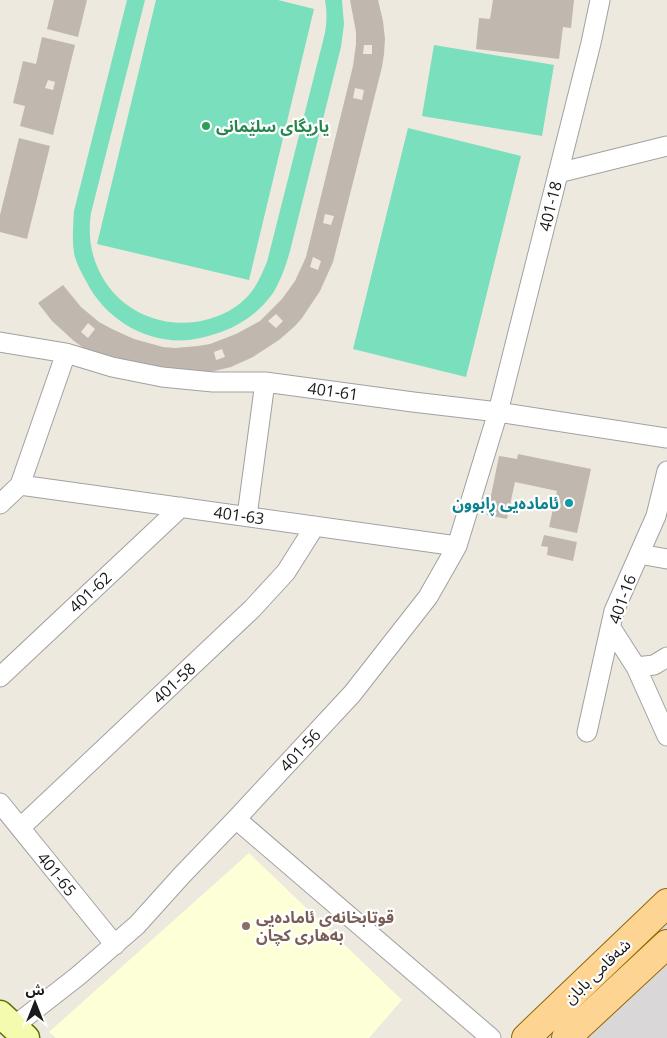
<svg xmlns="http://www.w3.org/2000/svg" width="667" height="1038" font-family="'Open Sans','Noto Sans Arabic',sans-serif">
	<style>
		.residential { fill: #d9d7d7 }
		.education { fill: #fdffd6 }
		.pitch { fill: #7adfbc }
		.building { fill: #c0b8af; fill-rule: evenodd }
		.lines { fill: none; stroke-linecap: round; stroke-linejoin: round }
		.street-casing { stroke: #a1a1a1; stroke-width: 21 }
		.secondary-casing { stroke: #607102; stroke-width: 29 }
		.primary-casing { stroke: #916700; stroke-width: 30 }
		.street { stroke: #fff; stroke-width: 19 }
		.secondary { stroke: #f4fbaf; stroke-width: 26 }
		.primary { stroke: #fed493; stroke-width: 28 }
		.leisure-dot { fill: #2e9e5b; stroke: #fff; stroke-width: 2 }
		.culture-dot { fill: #0f9aa8; stroke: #fff; stroke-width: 2 }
		.education-dot { fill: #8d6e63; stroke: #fff; stroke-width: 2 }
		.labels { text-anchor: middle; stroke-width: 4.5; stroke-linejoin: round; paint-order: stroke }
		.leisure-label { font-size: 16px; font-weight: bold; fill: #27864d; stroke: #fff; text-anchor: start }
		.street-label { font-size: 16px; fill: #1a1a1a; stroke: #fff }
		.culture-label { font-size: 16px; font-weight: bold; fill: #0d838f; stroke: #fff; text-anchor: end }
		.education-label { font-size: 16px; font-weight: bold; fill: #785e54; stroke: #fff; text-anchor: start }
	</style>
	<rect width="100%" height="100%" fill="#ede9df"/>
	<path class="residential" d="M667,919V1038H545Z"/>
	<path class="education" d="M249,853L402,1000L369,1038H56L49,1032Z"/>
	<path class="pitch" d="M127,0H145L91,213C81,276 130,330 195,322C214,319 232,312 246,298C256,288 261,276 267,262L325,33C327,22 327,11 325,0H342L344,24L341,47L290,251C286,265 281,280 273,293C259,313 238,327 215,334C206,337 197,339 189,340C146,344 105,319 86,281C81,272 76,263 74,253C72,239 73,225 74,211Z
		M156,0H278L314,9L249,280L97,244Z
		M434,45L554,65L542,136L422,116Z
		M408,128L521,156L466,377L353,349Z"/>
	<path class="building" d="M54,0H87L78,37L47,29Z
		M350,0H378L383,21L385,39L384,54L382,67L333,262L320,291L302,318L295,326L279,340L253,357L231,367L202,374L176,376L86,350L74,341L52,321L38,303L63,285L81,307L99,322L112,329L134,339L163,347L175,348L198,346L210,344L236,334L260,321L282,299L295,281L306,257L353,66L356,44V32ZM364,45H372V54H363ZM355,88L364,90L362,100L353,98ZM325,214L334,216L331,225L323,223ZM313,257L321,261L318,270L310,267ZM276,314L283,321L276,328L268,321ZM88,323L95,329L88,338L81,332ZM222,349L225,357L216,360L214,352Z
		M493,0H574L571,28L563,27L559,59L476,49L479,18L490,19Z
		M42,37L75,45L53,135L20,126L25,106L13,103L23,61L36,64ZM48,80L55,82L53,90L45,88Z
		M19,138L50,146L27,239L0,232V215Z
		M518,454L591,469L577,533L549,527L557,491L515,482L507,519L487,515L499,456L517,459Z
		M544,535L577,542L573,561L547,555L548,547L541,546Z"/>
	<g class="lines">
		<g class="street-casing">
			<path id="street" d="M558,173L667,146
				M0,342L66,353L112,367L162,377L213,382H265L413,402L498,412L667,438
				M20,485L457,546
				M0,504L20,485L66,353
				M247,516L265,382
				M639,554L667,559
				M611,628L636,667L654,665L667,657
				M636,667L667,736
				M0,677L181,507
				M587,732L614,611L656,516L667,471
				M0,803L115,945
				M236,819L491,1038
				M20,828L252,609L286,572L315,526
				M14,1026L78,976L137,925L182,875L236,819L352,694L428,597L457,546L498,412L591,43L600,0"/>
		</g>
		<g class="secondary-casing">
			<path id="secondary" d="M0,1014L26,1038"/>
		</g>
		<g class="primary-casing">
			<path id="primary" d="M526,1038L667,903
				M566,1038L667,944"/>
		</g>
		<use href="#street" class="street"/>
		<use href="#secondary" class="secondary"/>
		<use href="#primary" class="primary"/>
	</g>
	<circle class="leisure-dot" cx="206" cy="126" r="5"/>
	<circle class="culture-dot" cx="569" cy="503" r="5"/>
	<circle class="education-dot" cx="246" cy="926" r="5"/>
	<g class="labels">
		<g class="leisure-label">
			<text x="216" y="132">یاریگای سلێمانی</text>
		</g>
		<g class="street-label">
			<text transform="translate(550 206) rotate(-76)" y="6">401-18</text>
			<text transform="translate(333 391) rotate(8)" y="6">401-61</text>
			<text transform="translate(239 515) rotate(8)" y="6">401-63</text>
			<text transform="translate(90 592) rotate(-43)" y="6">401-62</text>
			<text transform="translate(622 599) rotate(-70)" y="6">401-16</text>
			<text transform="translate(174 683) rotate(-43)" y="6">401-58</text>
			<text transform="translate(300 750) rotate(-47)" y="6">401-56</text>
			<text transform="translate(57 874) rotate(51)" y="6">401-65</text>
			<text transform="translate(597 971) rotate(-44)" y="6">شەقامی بابان</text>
		</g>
		<g class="culture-label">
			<text x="559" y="509">ئامادەیی ڕابوون</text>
		</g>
		<g class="education-label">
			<text x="256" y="923">قوتابخانەی ئامادەیی<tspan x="256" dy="18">بەهاری کچان</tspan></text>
		</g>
	</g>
	<g transform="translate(35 1003)" stroke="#ffffff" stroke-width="4" paint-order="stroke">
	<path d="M0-4L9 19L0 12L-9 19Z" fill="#1a1a1a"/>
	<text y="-8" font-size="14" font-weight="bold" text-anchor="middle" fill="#1a1a1a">ش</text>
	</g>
</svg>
